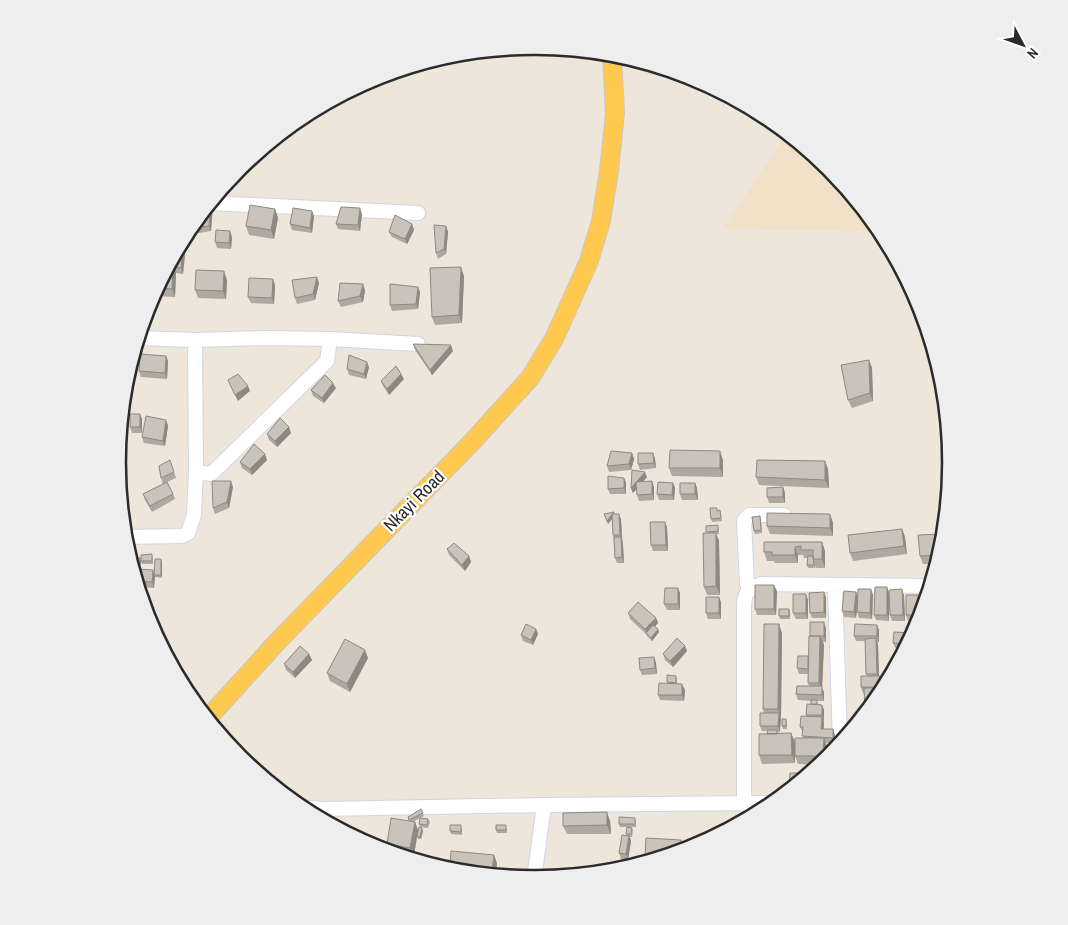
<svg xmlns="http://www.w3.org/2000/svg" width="1068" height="925" font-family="'Archivo Narrow',sans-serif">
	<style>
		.education { fill: #f2e1c9 }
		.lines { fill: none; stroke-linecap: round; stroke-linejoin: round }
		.minor-casing { stroke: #d0d6e5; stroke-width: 16 }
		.major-casing { stroke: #c8c8c8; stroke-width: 20 }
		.minor { stroke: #fff; stroke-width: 14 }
		.major { stroke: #ffc950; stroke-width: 18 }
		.wall { fill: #ada8a0 }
		.shaded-wall { fill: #8d8882 }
		.building { fill: #c9c3ba; stroke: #8d8882 }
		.labels { text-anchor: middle; stroke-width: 4.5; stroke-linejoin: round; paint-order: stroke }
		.street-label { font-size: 18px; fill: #2b2b2b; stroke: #fff }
		.rim { fill: none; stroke: #2b2b2b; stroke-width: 2.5 }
	</style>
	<rect width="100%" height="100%" fill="#eee5db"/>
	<path class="education" d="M787,134L829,168L880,232L723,228Z"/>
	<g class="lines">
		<g class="minor-casing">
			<path id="minor" d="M211,203L418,213
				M139,338L195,340L265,338L330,339L418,344
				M196,472L211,474L327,361L330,339
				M125,537L182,536L188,533L194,515L196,472L195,340
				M835,585L840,743
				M749,589L747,584L744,521L749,515H784
				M744,804V604C745,591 749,589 761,584L929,586
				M301,807L323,809L544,805L772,803
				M534,879L544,805"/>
		</g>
		<g class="major-casing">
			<path id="major" d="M208,718L277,642L472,442L530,378L554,339L589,261L601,221L609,171L615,113L612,54"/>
		</g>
		<use href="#minor" class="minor"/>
		<use href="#major" class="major"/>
	</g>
	<path class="wall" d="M212,202L213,205L211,231L193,234L191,227Z
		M275,209L278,218L274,239L249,235L246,226Z
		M362,214L360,231L338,229L336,224Z
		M314,216L312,233L292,230L290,224Z
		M412,224L414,230L407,244L392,237L389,232Z
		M446,226L448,232L446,254L438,259L436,253Z
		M232,237L231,249L217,248L215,242Z
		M179,249H183L185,255L183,274L176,273L175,297L153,296Z
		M464,276L462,323L435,325L432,317Z
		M227,280L226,299L198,298L195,290Z
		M319,283L315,300L297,304L295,298Z
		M275,285L274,304L251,303L248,297Z
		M365,290L363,302L341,307L338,301Z
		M420,292L418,309L392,311L390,305Z
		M413,344L453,351L432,375L415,350Z
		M166,356L168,361L167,379L141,377L139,371Z
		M869,360L872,368L873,401L852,408L848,400Z
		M369,367L366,379L349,375L347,369Z
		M404,379L389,395L383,386L381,381Z
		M336,388L324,403L313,396L311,390Z
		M140,414L142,419V433H132L130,427Z
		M166,420L168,426L165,446L144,443L142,437Z
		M291,433L277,447L269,440L267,434Z
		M632,453L634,459L631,470L609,472L607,466Z
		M653,453L655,459L656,468L640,470L638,464Z
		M170,460L176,478L167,482L173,494L175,499L152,512L145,500L143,494L163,484L161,478Z
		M267,460L252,475L242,468L240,462Z
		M723,460V477L672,476L669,468Z
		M828,469L829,488L759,485L756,477Z
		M647,477L643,482L654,487V500L639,501L637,495V489L633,493L631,488Z
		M624,478L626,483V494H610L608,489Z
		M673,483L675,488L674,500H659L657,494Z
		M695,483L697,488L698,500H682L680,494Z
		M233,487L229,508L215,514L213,508Z
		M783,487L785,493V503H769L767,497Z
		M720,510L722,521L712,522L711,519L718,511Z
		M604,514H615L621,519L624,563H617L615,558L612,519L608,524Z
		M830,514L833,523V536L770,534L767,526Z
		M760,516L761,519L762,533L755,534L754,531Z
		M667,527L668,551H653L651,545Z
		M719,528V534H716L719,541L720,595H707L704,587L707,533Z
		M902,529L905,537L907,554L853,561L850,553Z
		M764,542H822L825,551V568H816L815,566V568H808L807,565L808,558H804L803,555H798V563H775L774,561H767L764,552Z
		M942,544L936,564H923L920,556Z
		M447,549L469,556L471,562L465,571L449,555Z
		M153,557V564H142L141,561Z
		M141,561L140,569L155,576L154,588L140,587L137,581L138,577H136L132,565Z
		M162,562V578L155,577L154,575Z
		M887,587L889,593V621L876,620L874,615Z
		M777,591L776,615H757L755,609Z
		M824,592L826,598V618H812L810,613Z
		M680,593V610H667L664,604Z
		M873,595L872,619L859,618L857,612L856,618L844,617L842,611L858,596Z
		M904,595L905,621H892L890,615Z
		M918,595L921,600V614L919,620L908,621L906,615Z
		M808,600V619H796L793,613Z
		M721,602V619H708L706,613Z
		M789,609L790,611V619H780L779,616Z
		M628,613L656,618L658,623L655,626L659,632L652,641L647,636L646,634L630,619Z
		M877,625L879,630V642H877L878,644L879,676L882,682L881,691V693H877L878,694L863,693L861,687L867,676L866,674L865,641H856L854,636Z
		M826,628V642H823L824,645L822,688L824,692V701H817L818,704L822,705L824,710V729L835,735V743H825L827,747V758L819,765L798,764L795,756L803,738V733L800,727L807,716L806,715L811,704V701L798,700L796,694L809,686L808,683V674H799L797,668L808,656Z
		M536,629L538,634L533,645L523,641L521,635Z
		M782,633L781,718H780V732H778V734L791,733L795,742V763L762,764L759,755L767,734V731H762L760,726L764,713L763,709Z
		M913,633L902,652L903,649H896L893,643Z
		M685,646L687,651L673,667L665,660L663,654Z
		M309,654L312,660L295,678L286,670L284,664Z
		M654,657L656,663L657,674L642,675L640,670Z
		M368,658L350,692L330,681L327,673Z
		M677,678V684L685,690L684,701L660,700L658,695L667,684V682Z
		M786,719L787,722V729H783L782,726Z
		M421,809L424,816L420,818L428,819L430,822L428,828L420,827L419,824L420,818L413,822H415L418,830L422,828L423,831L421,839H418L417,836L414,856L397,854L390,852L387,844L409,821L408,817Z
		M636,820V827H630L633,830L632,837H630L631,841L628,860L621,859L619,853L627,835L626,834L627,827H620L619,824Z
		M610,821L611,834H567L563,826Z
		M462,828V835L451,834L450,831Z
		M507,828V833H497L496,830Z
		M681,840L684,850L647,861L645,856Z
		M497,863L496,875L453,871L451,870L450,867Z"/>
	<path class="shaded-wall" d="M212,202L213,205L211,231L209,226L211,203Z
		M360,208L362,214L360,231L358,225Z
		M275,209L278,218L274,239L271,230Z
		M312,211L314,216L312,233L310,228Z
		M412,224L414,230L407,244L405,239Z
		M446,226L448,232L446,254L444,249Z
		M230,231L232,237L231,249L229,243Z
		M183,249L185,255L183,274L181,268Z
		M173,265L176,273L175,297L172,289Z
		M461,267L464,276L462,323L459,315Z
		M224,271L227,280L226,299L223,291Z
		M317,277L319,283L315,300L313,294Z
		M273,279L275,285L274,304L272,298Z
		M363,284L365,290L363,302L360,296Z
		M418,287L420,292L418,309L416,304Z
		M451,345L453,351L432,375L430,370Z
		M166,356L168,361L167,379L165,373Z
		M869,360L872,368L873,401L870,393Z
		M367,362L369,367L366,379L364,374Z
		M401,374L404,379L389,395L387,389Z
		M333,383L336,388L324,403L322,398Z
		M248,386L250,391L238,401L235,395Z
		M140,414L142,419V433L140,427Z
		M166,420L168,426L165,446L163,441Z
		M289,427L291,433L277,447L275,441Z
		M720,451L723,460V477L720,468Z
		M632,453L634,459L631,470L629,464Z
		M653,453L655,459L656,468L654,463Z
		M265,454L267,460L252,475L250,469Z
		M825,461L828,469L829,488L825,480Z
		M645,472L647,477L633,493L631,488Z
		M624,478L626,483V494L624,488Z
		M231,481L233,487L229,508L227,502Z
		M652,481L654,487V500L652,494Z
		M673,483L675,488L674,500L672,495Z
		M695,483L697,488L698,500L695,494Z
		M783,487L785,493V503L783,497Z
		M614,512L615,515L608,524L607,521Z
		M619,514L621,519L622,540L620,535Z
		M830,514L833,523V536L830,528Z
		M665,522L667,527L668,551L666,545Z
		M902,529L905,537L907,554L904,546Z
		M716,533L719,541L720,595L716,586Z
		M621,537L623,543L624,563L622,557Z
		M822,542L825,551V568L822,559Z
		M795,547L798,555V563L795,555Z
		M469,556L471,562L465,571L462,565Z
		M140,558L141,561L139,577L138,574Z
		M161,559L162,562V578L161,575Z
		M153,570L155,576L154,588L152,582Z
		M774,585L777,591L776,615L774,609Z
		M887,587L889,593V621L887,615Z
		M678,588L680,593V610L678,604Z
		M871,589L873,595L872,619L870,613Z
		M902,589L904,595L905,621L903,615Z
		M824,592L826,598V618L824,612Z
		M856,592L858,597L856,618L854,612Z
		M806,594L808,600V619L806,613Z
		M918,595L921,600V614L920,618L919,615Z
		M719,597L721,602V619L719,613Z
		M656,618L658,623L647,635L645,629Z
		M824,622L826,628V642L824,636Z
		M779,624L782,633L781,718L778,709Z
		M877,625L879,630V642L877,636Z
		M536,629L538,634L533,645L531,640Z
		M658,629L659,632L652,641L651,638Z
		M820,636L824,645L822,688L824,692V701L822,695V690L819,683Z
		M876,638L878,644L879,680L877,674Z
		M685,646L687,651L673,667L670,661Z
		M365,650L368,658L350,692L347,684Z
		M309,654L312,660L295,678L293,672Z
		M654,657L656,663L657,674L655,668Z
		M880,676L882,682L881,692L879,687Z
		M682,684L685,690L684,701L682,695Z
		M875,688L878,694V697L876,699Z
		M822,705L824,710V721L822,715Z
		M779,713L781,719L780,732L778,726Z
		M822,717L824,723L823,734L821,729Z
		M833,729L835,735V743L833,738Z
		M791,733L795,742V763L792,755Z
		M824,738L827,747V758L825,760L823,756Z
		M607,812L610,821L611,834L607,825Z
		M415,822L418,830L414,856L410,848Z
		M422,828L423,831L421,839L420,837Z
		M629,836L631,841L628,860L626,854Z
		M681,840L684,850L681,851Z
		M494,855L497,863L496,875H494L492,871Z"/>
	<path class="building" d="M211,203L209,226L191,228V227Z
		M250,205L275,209L271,230L246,226Z
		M341,207L360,208L358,225L336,224Z
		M293,208L312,211L310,228L290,224Z
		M395,215L412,224L405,239L389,232Z
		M434,225L446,226L444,249L436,253Z
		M216,230L230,231L229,243L215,242Z
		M179,249H183L181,268L174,267L173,265H170Z
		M170,265H173L172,289L158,288Z
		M461,267L459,315L432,317L430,268Z
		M196,270L224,271L223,291L195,290Z
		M317,277L313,294L295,298L292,280Z
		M249,278L273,279L272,298L248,297Z
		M340,283L363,284L360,296L338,301Z
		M390,284L418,287L416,304L390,305Z
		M413,344L451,345L430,370Z
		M140,354L166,356L165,373L139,371Z
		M349,355L367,362L364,374L347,369Z
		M869,360L870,393L848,400L841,365Z
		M396,366L401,374L387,389L381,381Z
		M238,374L248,386L235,395L228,380Z
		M325,375L333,383L322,398L311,390Z
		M130,414H140V427H130Z
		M146,416L166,420L163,441L142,437Z
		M280,418L289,427L275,441L267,434Z
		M254,444L265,454L250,469L240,462Z
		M670,450L720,451V468H669Z
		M611,451L632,453L629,464L607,466Z
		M638,453H653L654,463L638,464Z
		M170,460L174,472L161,478L159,466Z
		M757,460L825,461V480L756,477Z
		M632,470L645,472L631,488Z
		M608,476L624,478V488L608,489Z
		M212,481H231L227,502L213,508Z
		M652,481V494L637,495L636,482Z
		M167,482L173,494L150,506L143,494Z
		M658,482L673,483L672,495L657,494Z
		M680,483H695V494H680Z
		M783,487V497H767V488Z
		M710,508H717V511L720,510L721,518L711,519Z
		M614,512L607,521L604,514Z
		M767,513L830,514V528L767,526Z
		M612,514H619L620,535H613Z
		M760,516L761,530L754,531L752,517Z
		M650,522H665L666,545H651Z
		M718,525V531L706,532V526Z
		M902,529L904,546L850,553L848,535Z
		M703,533H716V586L704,587Z
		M943,534L942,544L939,555L920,556L918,535Z
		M614,537H621L622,557L615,558Z
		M764,542H822V559H813V550H801V546L795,547V555H772V552H764Z
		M454,543L469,556L462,565L447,549Z
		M152,554V561H141V555Z
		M808,556H813L814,565H807Z
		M133,557L140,558L138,574H135L132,565Z
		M155,559H161V575H154Z
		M138,569L153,570L152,582L137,581Z
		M755,585H774V609H755Z
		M875,587H887V615H874Z
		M665,588H678V604H664Z
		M858,589H871L870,613L857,612Z
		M902,589L903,615H890L889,590Z
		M844,591L856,592L854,612L842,611Z
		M824,592V612L810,613L809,593Z
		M793,594H806V613H793Z
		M906,595H918L919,615H906Z
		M706,597H719V613H706Z
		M638,602L656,618L645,629L628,613Z
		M779,609H789V616H779Z
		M810,622H824V636H810Z
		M526,624L536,629L531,640L521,635Z
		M764,624H779L778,709H763Z
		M855,624L877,625V636H854Z
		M653,625L658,629L651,638L646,633Z
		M894,632L913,633L907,644L893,643Z
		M809,636H820L819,683H808Z
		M677,638L685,646L670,661L663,654Z
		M876,638L877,674H866L865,639Z
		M345,639L365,650L347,684L327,673Z
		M300,646L309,654L293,672L284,664Z
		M798,656H808V669L797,668Z
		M654,657L655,668L640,670L639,658Z
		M667,675L676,676V683L667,682Z
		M861,676H880L879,687H861Z
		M659,683L682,684V695H658Z
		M797,686H822V695L796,694Z
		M864,688H875L876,699L865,713Z
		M811,700H817V704H811Z
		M807,704L822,705V715H806Z
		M760,713H779L778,726H760Z
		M801,716L822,717L821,729H833V738L802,736L803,727H800Z
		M782,719H786V726H782Z
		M768,730H777V734H767Z
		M791,733L792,755H759V734Z
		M795,738H824L823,756H795Z
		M790,773H800V780L789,789Z
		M421,809L423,813L409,820L408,817Z
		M607,812V825L563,826V813Z
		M619,817L635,818V824H619Z
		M391,818L415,822L410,848L387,844Z
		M420,818L428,819L427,825L419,824Z
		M450,825H461V832L450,831Z
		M496,825H506V830H496Z
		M419,827L422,828L420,837L417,836Z
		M627,827L632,828L631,834H626Z
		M622,835L629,836L626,854L619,853Z
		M646,838L681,840V851L662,856H645Z
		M451,851L494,855L492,871L450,867Z
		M417,854L424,856L423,862L416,860Z"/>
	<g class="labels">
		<g class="street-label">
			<text transform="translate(414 501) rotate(-45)" y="6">Nkayi Road</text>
		</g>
	</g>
	<path d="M0 0H1068V925H0ZM533 55H535A407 407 0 0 1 942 462V463A407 407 0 0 1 535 870H533A407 407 0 0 1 126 463V462A407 407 0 0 1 533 55Z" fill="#eee" fill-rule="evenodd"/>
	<path class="rim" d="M533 55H535A407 407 0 0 1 942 462V463A407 407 0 0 1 535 870H533A407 407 0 0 1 126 463V462A407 407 0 0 1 533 55Z"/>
	<g transform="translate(1023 45) rotate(131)" stroke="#ffffff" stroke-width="4" paint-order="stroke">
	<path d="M0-4L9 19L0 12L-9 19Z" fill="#2b2b2b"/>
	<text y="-8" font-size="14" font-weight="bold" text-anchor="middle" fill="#2b2b2b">N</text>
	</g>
</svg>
